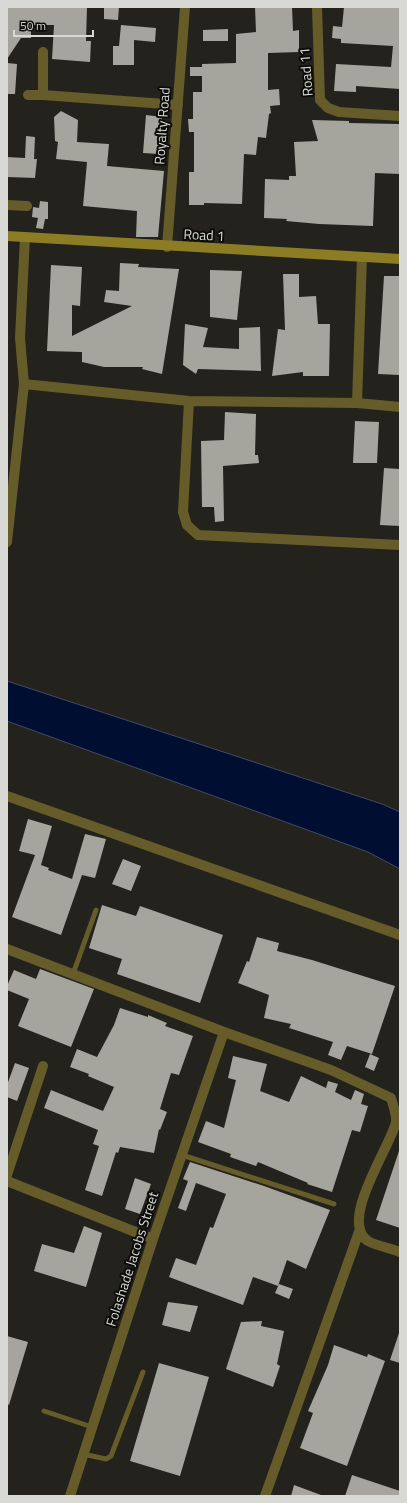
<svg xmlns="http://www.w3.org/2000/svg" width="407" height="1503" font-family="'Titillium Web',sans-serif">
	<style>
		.water { fill: #000e32; stroke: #414b63 }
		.building { fill: #a5a49d }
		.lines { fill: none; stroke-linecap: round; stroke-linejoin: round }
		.lane { stroke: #655c2a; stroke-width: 5 }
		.street { stroke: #655c2a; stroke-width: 10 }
		.secondary { stroke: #8c7d25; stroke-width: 10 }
		.labels { text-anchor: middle; stroke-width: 4; stroke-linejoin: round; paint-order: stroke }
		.street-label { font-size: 14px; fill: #d8d8d4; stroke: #0c0c09 }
	</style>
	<rect width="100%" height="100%" fill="#23221d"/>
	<path class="water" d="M7,681L382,804L400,812V869L368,852L7,721Z"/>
	<path class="building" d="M7,7H87L86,41H91L90,62L52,59L54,25H31V38H21L7,59Z
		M104,7H119L118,20L104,19Z
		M255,7H292L293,31L299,30V52L268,53V90L279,89L280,105L270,106L271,113L269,114L266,138L258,137L256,155L244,154L242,204L204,203V205H189V172H194V132H189L188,119H193V92H202V76H190V67H202V64L236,63V34L256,32Z
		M344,7H400V89L356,86V92L334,91L336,64L391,67L393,46L341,43V39L332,38L333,26L342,27Z
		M121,25L156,28L155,42L134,40V65H113V46H119Z
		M228,29V41H203V30Z
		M7,63L17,64L15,94H7Z
		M61,111L78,120L77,142L109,144L107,166L164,171L158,237H136L137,211L83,206L87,162L56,159L58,142L55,141L54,117Z
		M146,115L162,117L159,154L143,153Z
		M312,120L349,121V123L400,124V174L375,173L373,226L319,224L286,221L287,219L264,218L265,179L289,180V176H296L294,142L318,141Z
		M26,136L35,137L34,159H37L35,178L7,177V157L25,158Z
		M40,201L48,202V219H45L43,229L36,228L38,218L32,217L33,207L39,208Z
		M120,263L139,264L138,267L179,269L162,374L142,369L143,367H104L82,362V352L47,351L51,265L82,267L80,306L72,305V336L132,306L104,302L106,290L119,291Z
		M210,270L242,271L237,320L210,317Z
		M283,274H299V297L316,296L318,324H330L329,376H303V372L272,376L278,329L285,330Z
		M384,276H400V375L378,374Z
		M185,324L208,328L203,347L239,349V328L260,327L261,371L198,369L196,374L183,365Z
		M225,412L256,414L255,455H258L259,463L223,466L224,521L215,522L214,507H202L201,441L224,440Z
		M355,421L379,422L377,463H353Z
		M384,468L400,469V526L380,525Z
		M28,819L52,826L41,865L49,868L48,870L72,879L85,834L106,839L95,878L82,875L61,935L12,917L35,855L19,851Z
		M123,859L141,866L131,891L112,884Z
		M102,905L136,916L140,906L223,935L200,1003L117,974L122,959L89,948Z
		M257,937L279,943L277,951L312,960L395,986L372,1054L347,1046L341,1060L328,1055L333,1042L289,1028L291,1024L264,1018L269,995L238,983L247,961L249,962Z
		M40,969L94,989L71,1047L18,1026L29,999L7,990V986L14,970L36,979Z
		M120,1008L148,1017V1015L167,1023L165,1026L193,1036L179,1075L171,1073L160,1109L167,1112L160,1130L159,1129L154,1153L120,1147L118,1153L116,1152L102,1196L85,1190L99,1146L93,1144L98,1130L44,1108L51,1090L103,1111L114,1087L88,1076L89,1074L70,1067L77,1049L97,1057L114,1025Z
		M370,1054L379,1058L374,1071L365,1067Z
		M233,1056L267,1064L260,1091L289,1102L301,1076L326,1088L328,1081L338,1084L335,1092L351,1100L355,1090L364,1094L361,1104L368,1106L360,1132L352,1130L332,1192L307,1184L308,1183L258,1162L256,1166L230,1157L231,1154L198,1142L206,1121L224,1128L236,1080L228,1078Z
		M15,1063L29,1068L17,1101L7,1097V1085Z
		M399,1151H400V1228L376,1220Z
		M190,1162L264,1186L330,1210L306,1269L287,1260L278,1286L253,1277L243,1305L169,1277L176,1258L196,1265L210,1227L213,1228L226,1194L196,1183L186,1211L178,1208L188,1181L183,1179Z
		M135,1178L151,1184L140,1214L125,1209Z
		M84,1226L102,1233L86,1287L34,1271L42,1244L74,1253Z
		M279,1284L293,1289L289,1299L275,1293Z
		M168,1302L198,1306L190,1332L162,1325Z
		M262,1321L261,1326L284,1331L277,1364L280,1366L273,1387L226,1369L241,1322Z
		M399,1333H400V1363L390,1360Z
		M7,1336L28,1342L9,1405L7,1404Z
		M334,1345L367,1357L368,1354L385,1361L347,1466L300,1448L313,1413L308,1411L328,1365Z
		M159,1363L209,1377L180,1476L130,1461Z
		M352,1475L400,1491V1496H345Z
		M294,1485L321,1495V1496H291Z"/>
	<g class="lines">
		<path class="lane" d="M73,974L96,910
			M182,1155L334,1204
			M44,1411L92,1427
			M83,1454L106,1459L111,1456L143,1372"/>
		<path class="street" d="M317,7L320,100L328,108L339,112L400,116
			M43,52V95L178,105
			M28,95H43
			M7,205L27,206
			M167,247L185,7
			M24,384L189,401L357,403L400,407
			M189,401L183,512L187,525L198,535L400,545
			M357,403L362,257
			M7,542L24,384L20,338L25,237
			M7,796L400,935
			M7,949L224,1032L331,1070L391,1098C393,1105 397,1115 396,1122C391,1146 338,1221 368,1241C377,1246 390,1248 400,1252
			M7,1175L43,1066
			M7,1181L153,1239
			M70,1496L153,1239L224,1032
			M265,1496L360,1229"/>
		<path class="secondary" d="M7,236L400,259"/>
	</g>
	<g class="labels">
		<g class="street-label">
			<text transform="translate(306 72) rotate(-94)" y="5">Road 11</text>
			<text transform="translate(162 126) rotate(-86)" y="5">Royalty Road</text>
			<text transform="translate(204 235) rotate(3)" y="5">Road 1</text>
			<text transform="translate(132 1259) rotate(-72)" y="5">Folashade Jacobs Street</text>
		</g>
	</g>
	<rect width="407" height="1503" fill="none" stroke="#d8d8d4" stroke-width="16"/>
	<path d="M14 30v6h79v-6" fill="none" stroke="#d8d8d4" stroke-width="2"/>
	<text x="20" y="30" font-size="12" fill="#d8d8d4" stroke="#0c0c09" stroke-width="3" paint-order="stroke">50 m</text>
</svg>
